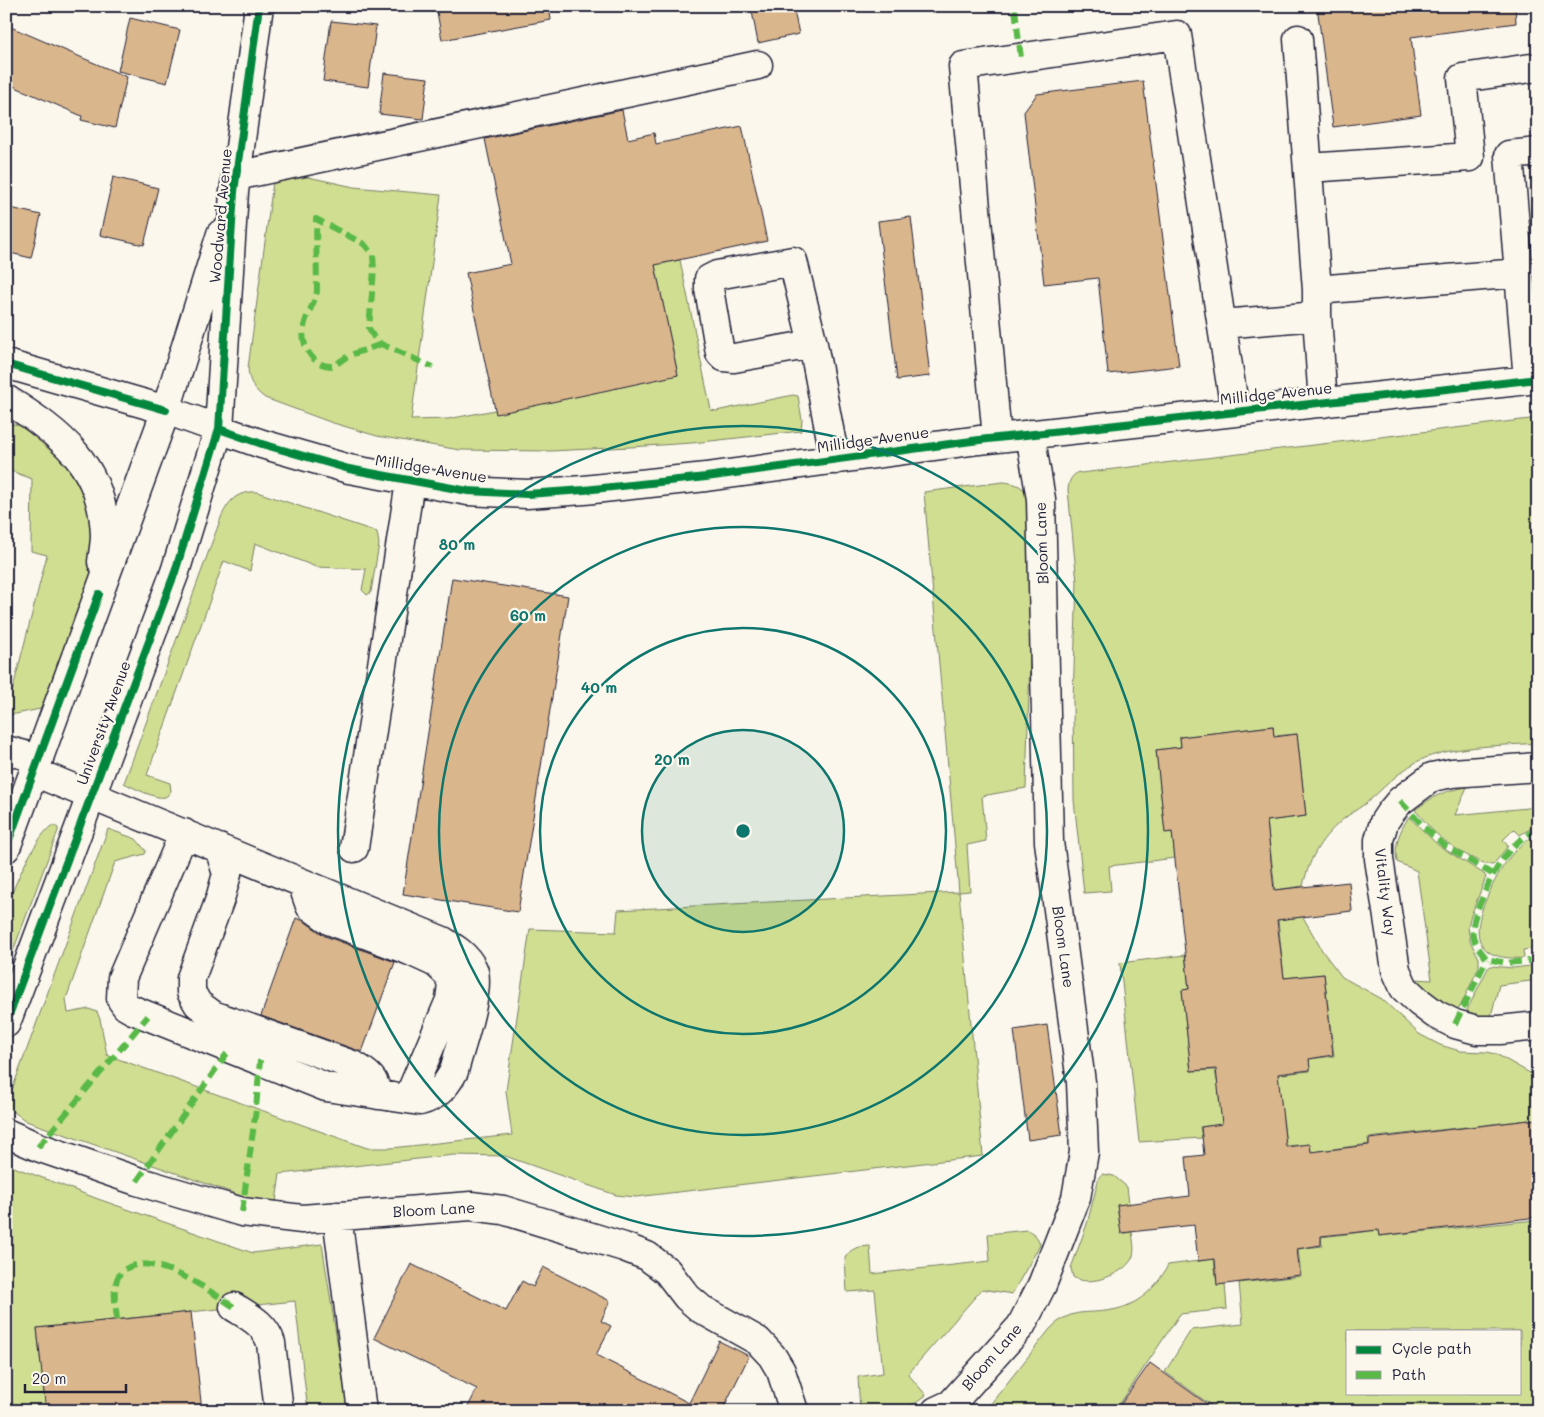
<svg xmlns="http://www.w3.org/2000/svg" width="1544" height="1417" font-family="Mali,sans-serif">
	<style>
		.green { fill: #d0de91; stroke: #798066; fill-rule: evenodd }
		.building { fill: #dab68c; stroke: #22223b }
		.lines { fill: none; stroke-linecap: round; stroke-linejoin: round }
		.minor-casing { stroke: #22223b; stroke-width: 31 }
		.major-casing { stroke: #22223b; stroke-width: 31 }
		.path { stroke: #22223b; stroke-width: 3; stroke-dasharray: 5 4; stroke-linecap: butt }
		.minor { stroke: #fbf7ec; stroke-width: 28 }
		.major { stroke: #fbf7ec; stroke-width: 28 }
		.quiet { stroke: #58b947; stroke-width: 6; stroke-dasharray: 12 6; stroke-linecap: butt }
		.cycleway-casing { stroke: #fbf7ec; stroke-width: 11 }
		.cycleway { stroke: #00873e; stroke-width: 8 }
		.ring { fill: none; stroke: #0f766e; stroke-width: 2.5 }
		.labels { text-anchor: middle; stroke-width: 4.5; stroke-linejoin: round; paint-order: stroke }
		.street-label { font-size: 15px; fill: #22223b; stroke: #fbf7ec }
		.centre { fill: #0f766e; stroke: #fbf7ec; stroke-width: 2.5 }
		.ring-label { font-size: 15px; text-anchor: middle; font-weight: bold; fill: #0f766e; stroke: #fbf7ec; stroke-width: 4.5; stroke-linejoin: round; paint-order: stroke }
	</style>
	<rect width="100%" height="100%" fill="#fbf7ec"/>
	<filter id="ink" filterUnits="userSpaceOnUse"><feTurbulence type="fractalNoise" baseFrequency=".02" numOctaves="2"/><feDisplacementMap in="SourceGraphic" scale="10" xChannelSelector="R" yChannelSelector="G"/><feConvolveMatrix kernelMatrix="1 2 1 2 8 2 1 2 1" color-interpolation-filters="sRGB"/></filter>
	<g filter="url(#ink)">
		<path class="green" d="M308,177L354,187L441,195L411,420L448,419L678,375L655,265L680,260L711,410L716,411L793,395L798,396L802,420L801,431L692,443L630,447L551,451L460,450L377,436L330,422L265,398C254,390 249,382 248,368L273,182Z
			M1538,418V743C1501,746 1460,745 1425,758C1403,767 1388,784 1371,799C1363,806 1354,811 1346,817C1322,836 1310,856 1303,886L1275,890L1267,821L1306,816L1297,734L1274,736L1273,726L1180,737L1181,747L1156,750L1165,832H1172L1175,858L1109,866L1111,891L1084,893L1074,800L1073,698L1077,582L1068,490C1069,482 1070,477 1078,472L1081,473Z
			M6,422L21,426L63,461L87,496L96,540L89,593L45,708L16,714H6V691L12,692L47,555L31,551L32,479L6,469Z
			M1003,482C1016,483 1024,486 1030,499L1032,594L1026,788L982,796L986,841L967,845L970,891L959,892L983,1156L636,1197L616,1195L505,1156L454,1155L280,1174L276,1202L262,1203L26,1121L6,1106L108,829L136,839L146,851L145,854L115,862L66,999L68,1013L89,1009L97,1012L100,1019L107,1055L367,1148H391L512,1135L506,1091L530,929L616,932L618,910L959,892L924,492Z
			M250,492H257L377,532L379,544L371,592L367,595L362,590L366,569L316,567L255,543L250,571L224,561L147,775L170,783L171,791C169,793 168,796 165,797C157,800 132,787 124,783L222,515C229,502 234,494 250,492Z
			M1467,787L1455,815L1538,807V824L1520,835L1514,829L1503,840L1508,846L1493,865C1480,865 1450,846 1440,837C1430,829 1423,819 1415,810C1435,795 1441,792 1467,787Z
			M1409,817L1438,845L1484,874L1486,877L1470,918L1468,927L1470,941L1479,958V967L1460,1007L1455,1010L1445,1008L1414,979L1432,980L1417,871L1397,862C1394,846 1399,831 1409,817Z
			M51,826H55L58,828V831L6,970C6,954 4,927 6,912C10,892 35,838 51,826Z
			M1538,834V948L1523,950L1524,958C1474,961 1470,934 1488,895C1500,869 1512,847 1538,834Z
			M1303,917L1323,952L1342,977L1382,999L1419,1034L1440,1045L1460,1051L1487,1052L1496,1054L1528,1072L1538,1075V1119L1368,1138L1369,1144L1311,1152L1310,1144L1286,1146L1283,1118L1258,1120L1254,1077L1310,1071L1309,1059L1334,1056L1324,974L1284,978L1278,920Z
			M1185,955L1189,989L1182,990L1191,1071L1215,1070L1217,1081L1242,1122L1200,1127L1202,1138L1139,1142L1120,963Z
			M1538,965V980L1499,985L1491,1016L1475,1017L1467,1014V1010L1488,968L1491,966L1513,968Z
			M6,1164L98,1199L253,1253L322,1244L348,1411H308L295,1301L37,1328L46,1411H6Z
			M1103,1174L1114,1176L1127,1187L1129,1204L1117,1205L1121,1234L1132,1232C1133,1240 1135,1249 1133,1256C1127,1274 1088,1288 1073,1277L1071,1268L1087,1224L1099,1177Z
			M1535,1220L1538,1249V1411H1219L1165,1372L1191,1330L1243,1324L1239,1283L1301,1276L1298,1249L1322,1246L1321,1237L1378,1230L1379,1236ZM1348,1331H1520V1393H1348Z
			M1027,1230C1034,1233 1039,1238 1040,1245L1012,1294L982,1289L908,1374L926,1395C906,1414 885,1411 860,1411L858,1377L883,1373L875,1290L847,1292L845,1258C851,1247 859,1247 870,1246L872,1274L990,1261L988,1234Z
			M1214,1259L1217,1285L1225,1284L1227,1309L1180,1314L1115,1411H985L1050,1329C1072,1307 1084,1315 1112,1310C1137,1306 1157,1288 1168,1265Z"/>
		<path class="building" d="M436,6H549L551,20L442,40Z
			M751,6H793L799,34L758,43Z
			M1317,6H1515L1516,23L1411,37L1421,115L1333,127Z
			M130,18L180,30L167,83L118,71Z
			M331,21L376,26L368,87L323,81Z
			M6,25L127,77L115,128L81,120L82,116L6,83Z
			M384,73L428,78L423,119L379,114Z
			M1143,81L1179,366L1108,374L1098,278L1044,284L1024,112L1037,94Z
			M622,110L628,139L654,133L656,144L742,126L767,241L655,265L678,375L496,414L466,273L511,264L485,139Z
			M113,177L158,188L144,245L100,235Z
			M6,207L41,215L31,258L6,252Z
			M911,217L930,376L897,380L878,221Z
			M452,578L568,596L518,912L403,894Z
			M1273,726L1274,737L1297,734L1306,816L1267,821L1274,890L1349,882L1352,911L1277,920L1284,978L1324,974L1333,1055L1309,1059L1310,1070L1278,1074L1286,1147L1310,1144L1311,1152L1369,1145V1139L1538,1119V1217L1379,1236L1378,1230L1321,1236V1245L1297,1249L1300,1275L1217,1285L1215,1259L1198,1261L1194,1225L1121,1233L1117,1205L1190,1196L1186,1157L1204,1155L1201,1127L1222,1124L1216,1069L1191,1071L1182,990L1189,989L1172,832L1165,833L1156,750L1181,747L1180,737Z
			M296,918L304,921L325,936L395,962L362,1052L261,1016Z
			M1047,1025L1062,1135L1028,1140L1014,1030Z
			M411,1264L506,1311L522,1281L533,1287L543,1267L610,1301L601,1321L611,1326L596,1355L689,1403L719,1341L749,1356L722,1411H466L477,1389L374,1338Z
			M191,1312L202,1411H46L37,1328Z
			M1150,1363L1217,1411H1116Z"/>
		<g class="lines">
			<g class="minor-casing">
				<path id="minor" d="M259,6L234,192L219,429L262,444L349,469L468,491L527,494L584,490L706,477L979,440L1538,379
					M1298,39L1317,290V316L1323,403
					M1308,168L1470,157L1462,78L1538,67
					M236,176L758,65
					M1317,290L1519,273
					M1222,324L1317,316
					M813,344L734,358L724,357L720,353L709,289V279L717,275L793,261L813,344L835,460
					M1528,380L1509,155L1538,152
					M166,410L221,234
					M997,438L963,66L1177,35L1235,411
					M6,750L39,759
					M1538,767L1452,773L1432,777L1400,801L1390,813L1384,822L1379,840V859L1396,970L1404,988L1419,1002L1435,1014L1455,1024L1477,1030H1500L1538,1026
					M34,772L443,941C456,949 466,955 473,969C482,987 459,1050 454,1071C446,1086 437,1097 420,1101L326,1087L133,1010L126,1006L121,999L122,978L184,833
					M219,848L227,874L220,899L191,978V992L198,1004L213,1015L355,1066C369,1075 374,1078 378,1095
					M354,848L410,482
					M302,883L310,906L331,921L410,951L436,963L448,974L452,984L450,1000L408,1099
					M6,1133L38,1147L137,1181L242,1212L302,1219L471,1206L503,1210L624,1247L647,1256L667,1271L687,1297L701,1309L758,1341L772,1356L781,1371L794,1411
					M337,1216L362,1411
					M234,1307C250,1317 265,1324 271,1343L279,1411
					M936,1411L951,1404L1021,1326L1042,1285L1076,1198L1084,1152L1081,1082L1049,842L1041,499L1030,434"/>
			</g>
			<g class="major-casing">
				<path id="major" d="M6,364L166,410L219,429L175,572L6,1023
					M6,399C60,433 103,465 105,535C105,544 103,553 102,562
					M6,848L166,410"/>
			</g>
			<path class="path" d="M1015,6V9"/>
			<use href="#minor" class="minor"/>
			<use href="#major" class="major"/>
			<path class="quiet" d="M1015,9L1021,58
				M381,344C370,349 355,352 345,358C340,361 337,365 332,366C312,367 300,344 304,327C306,314 315,304 317,291L316,219L364,244L373,255L374,270L369,328L373,336L381,344L433,367
				M1400,801L1426,829L1444,845L1492,874
				M1538,829C1509,842 1493,871 1482,899C1477,910 1471,924 1473,936C1475,945 1482,953 1487,959L1507,963L1538,960
				M1455,1024L1487,959
				M38,1147L148,1016
				M137,1181L230,1049
				M242,1212L256,1109L260,1060
				M117,1320C116,1307 111,1285 120,1274C144,1244 212,1292 234,1307"/>
			<g class="cycleway-casing">
				<path id="cycleway" d="M6,364L166,410
					M219,429L262,444L349,469L468,491L527,494L584,490L706,477L979,440L1538,379
					M6,848L99,594
					M6,1023L175,572L219,429L234,192L259,6"/>
			</g>
			<use href="#cycleway" class="cycleway"/>
		</g>
	</g>
	<circle cx="743" cy="831" r="101" fill="#0f766e" fill-opacity=".12"/>
	<g class="ring">
		<circle cx="743" cy="831" r="101"/>
		<circle cx="743" cy="831" r="203"/>
		<circle cx="743" cy="831" r="304"/>
		<circle cx="743" cy="831" r="405"/>
	</g>
	<g class="labels">
		<g class="street-label">
			<text transform="translate(221 216) rotate(-85)" y="5">Woodward Avenue</text>
			<text transform="translate(1276 394) rotate(-6)" y="5">Millidge Avenue</text>
			<text transform="translate(873 440) rotate(-8)" y="5">Millidge Avenue</text>
			<text transform="translate(431 469) rotate(9)" y="5">Millidge Avenue</text>
			<text transform="translate(1042 543) rotate(-92)" y="5">Bloom Lane</text>
			<text transform="translate(104 723) rotate(-70)" y="5">University Avenue</text>
			<text transform="translate(1385 892) rotate(83)" y="5">Vitality Way</text>
			<text transform="translate(1063 947) rotate(82)" y="5">Bloom Lane</text>
			<text transform="translate(434 1210) rotate(-3)" y="5">Bloom Lane</text>
			<text transform="translate(992 1357) rotate(-49)" y="5">Bloom Lane</text>
		</g>
	</g>
	<circle cx="743" cy="831" r="8" class="centre"/>
	<g class="ring-label">
		<text x="457" y="550">80 m</text>
		<text x="528" y="621">60 m</text>
		<text x="599" y="693">40 m</text>
		<text x="672" y="765">20 m</text>
	</g>
	<rect width="1544" height="1417" fill="none" stroke="#fbf7ec" stroke-width="25"/>
	<rect x="12" y="12" width="1519" height="1392" fill="none" stroke="#22223b" stroke-width="2" filter="url(#ink)"/>
	<rect x="1346" y="1330" width="175" height="65" fill="#fbf7ec" stroke="#a4a2a5"/>
	<rect x="1356" y="1346" width="25" height="8" fill="#00873e" stroke="#a4a2a5"/>
	<text x="1392" y="1354" font-size="15" fill="#22223b">Cycle path</text>
	<rect x="1356" y="1371" width="25" height="8" fill="#58b947" stroke="#a4a2a5"/>
	<text x="1392" y="1380" font-size="15" fill="#22223b">Path</text>
	<path d="M25 1384v8h101v-8" fill="none" stroke="#22223b" stroke-width="2.5"/>
	<text x="32" y="1384" font-size="15" fill="#22223b" stroke="#fbf7ec" stroke-width="4" paint-order="stroke">20 m</text>
</svg>
